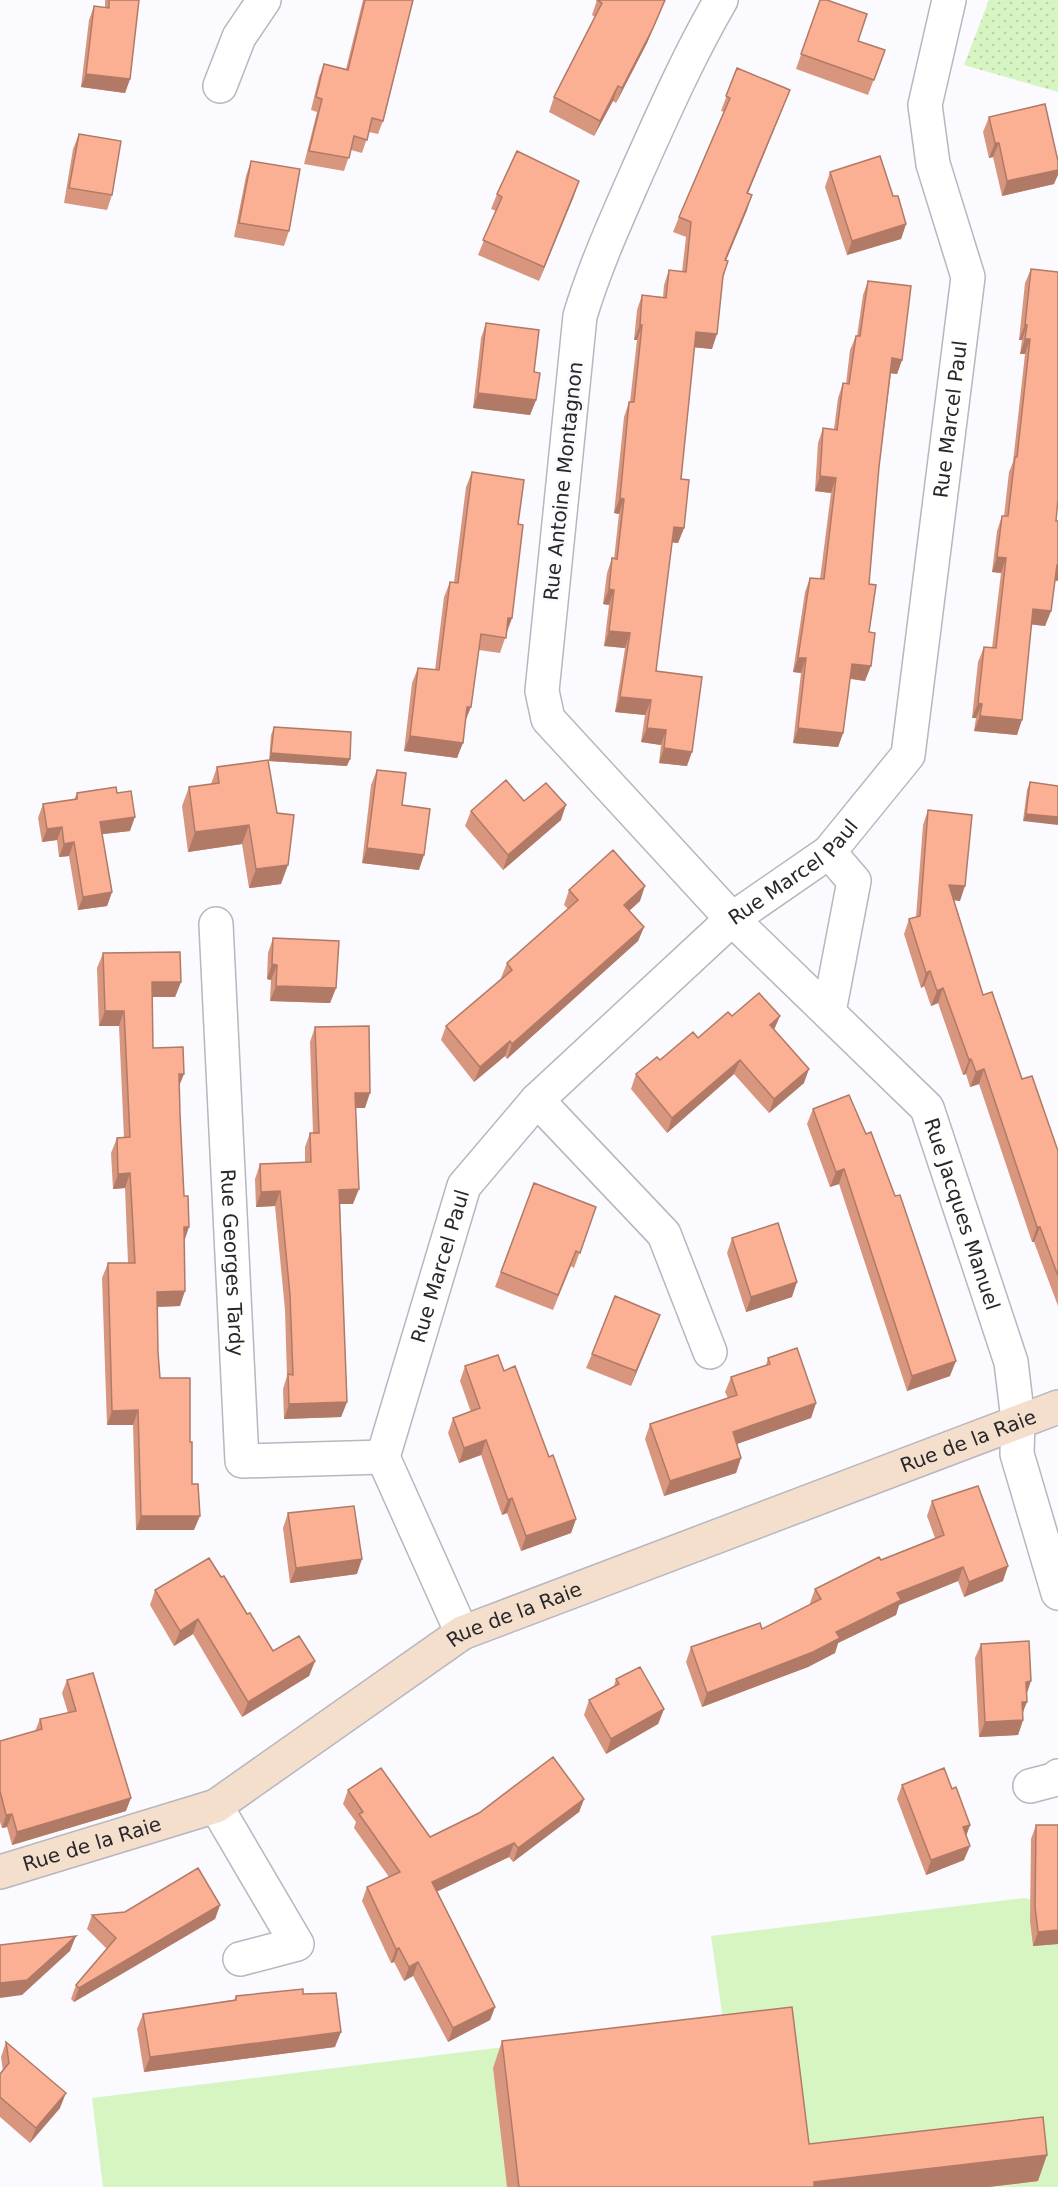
<svg xmlns="http://www.w3.org/2000/svg" width="1058" height="2187" font-family="'DejaVu Sans',sans-serif">
	<style>
		.grass { fill: url(#grass-dots) }
		.pitch { fill: #d7f5c2 }
		.lines { fill: none; stroke-linecap: round; stroke-linejoin: round }
		.street-casing { stroke: #b8b6be; stroke-width: 36 }
		.secondary-casing { stroke: #b8b6be; stroke-width: 36 }
		.street { stroke: #fff; stroke-width: 33 }
		.secondary { stroke: #f4decc; stroke-width: 33 }
		.wall { fill: #d8967e }
		.shaded-wall { fill: #b07a67 }
		.building { fill: #fbaf93; stroke: #b07a67; stroke-width: 1.5 }
		.labels { text-anchor: middle; stroke-width: 6; stroke-linejoin: round; paint-order: stroke }
		.street-label { font-size: 20px; fill: #28272a; stroke: #fbfafe }
	</style>
	<defs>
		<pattern id="grass-dots" width="8" height="8" patternUnits="userSpaceOnUse" patternTransform="scale(1.5)"><rect width="8" height="8" fill="#d7f5c2"/><path d="M2 2h.1M6 6h.1" fill="none" stroke="#b9d2a7" stroke-width="1.8" stroke-linecap="round"/></pattern>
	</defs>
	<rect width="100%" height="100%" fill="#fbfafe"/>
	<path class="grass" d="M989,0H1058V92L964,65Z"/>
	<path class="pitch" d="M1025,1898L1058,1907V2187H103L92,2098L723,2020L711,1936Z"/>
	<g class="lines">
		<g class="street-casing">
			<g id="street">
				<path id="s1" d="M721,0C689,55 664,112 638,170C617,218 595,266 580,316L542,691L548,719L732,919L927,1108L1011,1362L1018,1420L1017,1454L1058,1593"/>
				<path d="M220,86L239,37L264,0"/>
				<path id="s2" d="M216,924L242,1461L383,1457"/>
				<path d="M829,1012L854,881L829,852"/>
				<path d="M537,1100L664,1234L710,1352"/>
				<path id="s3" d="M462,1633L383,1457L464,1186L537,1100L732,919L829,852L908,755L968,277L933,164L925,105L949,0"/>
				<path d="M1030,1786L1057,1779L1058,1776"/>
				<path d="M216,1806L297,1944L240,1959"/>
			</g>
		</g>
		<g class="secondary-casing">
			<g id="secondary">
				<path id="s4" d="M0,1872L216,1806L462,1633L1058,1407"/>
			</g>
		</g>
		<use href="#street" class="street"/>
		<use href="#secondary" class="secondary"/>
	</g>
	<path class="wall" d="M105,0H139L130,79L125,93L81,87L89,20L94,6L105,8Z
		M363,0H413L383,121L378,134L369,132L362,153L351,150L344,171L304,164L317,112L311,110L319,77L324,64L346,69Z
		M597,0L660,13L647,43L616,103L613,101L594,136L549,112L554,97L595,17L592,15Z
		M820,0L858,41L885,50L868,95L796,69Z
		M737,68L784,105L748,193L747,210L726,260L712,349L694,347L681,479L684,528L678,543L672,542L656,671L687,766L659,763L661,745L641,742L645,715L615,712L625,648L604,646L609,605L603,604L607,573L612,558L614,559L619,514L614,513L624,417L629,402H630L637,340H634L637,310L642,295L663,297L664,285L669,270L682,272L686,237L673,232L679,217L724,112L721,111Z
		M989,117L1054,184L1002,196L993,157L989,158L983,132Z
		M79,134L112,195L107,210L64,203L73,149Z
		M251,161L289,231L284,246L234,237L246,176Z
		M830,172L893,196L906,224L901,239L847,255L825,187Z
		M579,181L539,281L478,255L496,211L491,209L497,194Z
		M1031,269L1056,521L1058,581L1055,580L1051,611L1045,626L1031,624L1017,735L974,731L976,718H972L978,662L984,647L992,648L1001,573L992,572L997,531L1002,516H1004L1009,472L1013,462L1025,354H1020L1022,340H1019L1025,283Z
		M868,281L902,360L897,374L891,373L879,467L869,584V632L865,681L850,679L843,733L838,747L793,743L801,673L793,672L805,592L810,578L820,579L831,493L815,491L818,443L823,428L834,429L838,398L843,383L846,384L850,350L856,336H857L863,295Z
		M486,323L534,372L536,400L530,415L473,408L481,338Z
		M472,472L518,524L512,618L500,653L479,650L465,722L457,758L404,751L412,683L418,668L435,670L444,597L450,582H454L466,487Z
		M274,727L347,766L269,761L271,735Z
		M217,767L281,884L249,888L242,844L188,852L182,806L189,787L211,784Z
		M377,770L402,805L419,870L362,863L371,785Z
		M1030,782L1058,786L1023,821L1027,790Z
		M77,793H117L130,831L102,834L112,892L107,906L78,910L69,856L59,857L57,840L42,842L38,818L43,804L74,800Z
		M524,801L561,820L503,870L465,826L471,811Z
		M928,810L960,901L954,900L983,995L1022,1079L1058,1151V1306L1034,1242H1032L979,1084L970,1087L966,1074L963,1075L938,1003L931,1006L924,986L921,988L904,934L909,919L916,917L923,825Z
		M569,890L640,901L629,911L644,927L638,941L507,1059L505,1056L474,1082L441,1040L446,1026L502,979L501,978L507,963L568,909L564,905Z
		M273,938L336,988L330,1003L270,1001L271,980L267,979L268,953Z
		M103,953L181,982L175,997H152L153,1048L179,1086L184,1242L180,1306L157,1307L158,1352L160,1378L190,1442L194,1530H136L133,1425H107L102,1278L108,1263H128L125,1188L113,1189L111,1153L117,1138H124L119,1026H99L97,968Z
		M732,1016L774,1030L804,1083L769,1113L734,1074L667,1133L631,1089L636,1074L698,1038Z
		M315,1027L365,1108H355L353,1204H340L347,1402L341,1417L284,1419L283,1389L287,1376L285,1310L275,1206L256,1207L255,1179L260,1164L305,1162V1147L310,1133H313L310,1042Z
		M849,1095L950,1376L907,1391L839,1184L830,1187L807,1124L813,1109Z
		M534,1183L596,1207L574,1268L571,1266L553,1310L495,1287Z
		M732,1238L792,1297L746,1312L727,1253Z
		M660,1315L631,1386L586,1368L592,1354Z
		M768,1358L816,1403L811,1418L737,1444L741,1458L736,1473L664,1496L645,1439L650,1424L728,1398L725,1392L731,1377L766,1365Z
		M465,1366L504,1371L549,1457L576,1519L571,1533L521,1551L507,1513L502,1515L481,1455L459,1463L448,1433L453,1418L471,1412L460,1381Z
		M932,1501L1003,1581L964,1597L958,1581L899,1605L896,1615L838,1643L835,1653L808,1667L702,1707L686,1662L691,1647L762,1629L811,1605L810,1603L815,1589L881,1560L935,1538L927,1516Z
		M288,1513L357,1574L290,1583L283,1528Z
		M221,1577L273,1651L315,1661L309,1676L242,1717L193,1634L174,1646L150,1605L155,1590Z
		M981,1644L1026,1694L1023,1713V1720L1018,1735L979,1737L975,1658Z
		M616,1679L664,1709L658,1724L606,1754L584,1715L589,1700L614,1686Z
		M67,1680L126,1811L12,1845L7,1827L2,1828L0,1822V1741L35,1731L40,1719L68,1713L62,1693Z
		M902,1785L952,1789L970,1825L966,1836L964,1860L926,1875L897,1799Z
		M348,1790L430,1837L584,1799L579,1812L513,1862L509,1857L437,1891L495,2007L490,2020L448,2042L413,1976L404,1981L394,1962L391,1963L362,1901L367,1887L389,1877L354,1828L356,1822L343,1804Z
		M1036,1825L1058,1944L1033,1946L1030,1921L1031,1839Z
		M220,1905L215,1919L74,2002L71,1999L76,1985L107,1949L87,1929L92,1915Z
		M303,1994L335,2047L144,2072L137,2029L143,2014L234,2000L236,1996Z
		M502,2041L809,2144L1038,2181L988,2187H507L493,2068Z
		M6,2042L60,2108L30,2143L0,2117V2074L3,2071L1,2057Z"/>
	<path class="shaded-wall" d="M665,0L647,43L616,103L622,88Z
		M86,74L130,79L125,93L81,87Z
		M618,86L613,101L594,136L600,121Z
		M790,90L784,105L742,208L747,193Z
		M995,143H999L993,157L989,158Z
		M1058,170V175L1054,184L1002,196L1007,181Z
		M579,181L574,196L539,281L544,267Z
		M752,195L747,210L720,275L725,260Z
		M906,224L901,239L847,255L852,241Z
		M640,325H642L637,340H634Z
		M1025,325H1027L1022,340H1019Z
		M696,332L717,334L712,349L690,347Z
		M1025,339H1030L1025,354H1020Z
		M892,358L902,360L897,374L887,373Z
		M478,393L536,400L530,415L473,408Z
		M820,476L836,478L831,493L815,491Z
		M620,498L624,499L619,514L614,513Z
		M674,527L684,528L678,543L669,542Z
		M997,557L1006,558L1001,573L992,572Z
		M1057,565H1058V581L1051,580Z
		M609,589L614,590L609,605L603,604Z
		M1033,609L1051,611L1045,626L1027,624Z
		M508,618H512L506,633Z
		M609,631L630,633L625,648L604,646Z
		M798,658H806L801,673L793,672Z
		M852,664L871,666L865,681L847,678Z
		M620,697L651,700L645,715L615,712Z
		M978,703L982,704L976,718H972Z
		M467,707H471L465,722Z
		M980,716L1022,720L1017,735L974,731Z
		M647,728L666,730L661,745L641,742Z
		M798,728L843,733L838,747L793,743Z
		M410,736L463,743L457,758L404,751Z
		M664,748L692,752L687,766L659,763Z
		M271,753L350,759L347,766L269,761Z
		M566,805L561,820L503,870L508,855Z
		M1026,814L1058,817V825L1023,821Z
		M135,817L130,831L95,835L100,822Z
		M249,825L242,844L188,852L195,832Z
		M62,827L57,840L42,842L47,829Z
		M74,842L69,856L59,857L64,844Z
		M367,848L424,855L419,870L362,863Z
		M288,865L281,884L249,888L256,869Z
		M949,885L965,886L960,901L944,899Z
		M645,886L640,901L619,920L624,905Z
		M112,892L107,906L78,910L83,897Z
		M644,927L638,941L507,1059L512,1044Z
		M272,964L277,965L271,980L267,979Z
		M930,971L924,986L921,988L926,973Z
		M152,982H181L175,997H147Z
		M276,986L336,988L330,1003L270,1001Z
		M943,988L938,1003L931,1006L937,991Z
		M105,1011H124L119,1026H99Z
		M780,1016L774,1030L770,1025Z
		M510,1041L505,1056L474,1082L480,1067Z
		M971,1059L966,1074L963,1075L969,1060Z
		M740,1060L734,1074L667,1133L672,1118Z
		M809,1069L804,1083L769,1113L774,1099Z
		M984,1069L979,1084L970,1087L976,1072Z
		M179,1074H184L178,1089Z
		M355,1093H370L365,1108H350Z
		M844,1169L839,1184L830,1187L836,1172Z
		M130,1173L125,1188L113,1189L118,1174Z
		M359,1189L353,1204H334L339,1190Z
		M280,1191L275,1206L256,1207L261,1192Z
		M184,1227H189L184,1242Z
		M1037,1227H1040L1034,1242H1032Z
		M797,1282L792,1297L746,1312L751,1297Z
		M185,1291L180,1306L152,1307L157,1292Z
		M660,1315L654,1330L631,1386L636,1371Z
		M956,1361L950,1376L907,1391L912,1376Z
		M347,1402L341,1417L284,1419L289,1404Z
		M816,1403L811,1418L728,1447L733,1432Z
		M138,1410L133,1425H107L112,1411Z
		M486,1440L481,1455L459,1463L464,1448Z
		M741,1458L736,1473L664,1496L670,1481Z
		M512,1498L507,1513L502,1515L508,1500Z
		M141,1516H200L194,1530H136Z
		M576,1519L571,1533L521,1551L526,1536Z
		M362,1559L357,1574L290,1583L296,1568Z
		M1008,1566L1003,1581L964,1597L969,1582Z
		M963,1567L958,1581L899,1605L896,1615L838,1643L835,1653L808,1667L702,1707L707,1693L836,1632L897,1593Z
		M198,1619L193,1634L174,1646L180,1631Z
		M315,1661L309,1676L242,1717L248,1702Z
		M1031,1681L1026,1696V1682Z
		M1022,1702H1027L1021,1717Z
		M664,1709L658,1724L606,1754L611,1739Z
		M1023,1720L1018,1735L979,1737L985,1722Z
		M131,1798L126,1811L12,1845L17,1832Z
		M584,1799L579,1812L513,1862L518,1848Z
		M12,1814L7,1827L2,1828L6,1815Z
		M970,1825L965,1839L963,1827Z
		M514,1843L509,1857L428,1896L432,1882Z
		M970,1846L964,1860L926,1875L931,1860Z
		M220,1905L215,1919L74,2002L79,1988Z
		M1058,1930V1944L1033,1946L1038,1932Z
		M76,1936L70,1951L22,1995L0,1998V1983Z
		M399,1948L394,1962L391,1963L396,1949Z
		M418,1962L413,1976L404,1981L409,1967Z
		M495,2007L490,2020L448,2042L453,2028Z
		M341,2032L335,2047L144,2072L150,2057Z
		M66,2093L60,2108L30,2143L36,2128Z
		M1047,2155L1038,2181L988,2187H812L814,2182Z"/>
	<path class="building" d="M109,0H139L130,79L86,74L94,6L109,8Z
		M365,0H413L383,121L372,118L367,140L354,136L349,158L309,151L322,99L316,97L324,64L348,70Z
		M597,0H665L653,28L622,88L618,86L600,121L554,97L602,3Z
		M820,0H827L867,14L858,41L885,50L874,80L801,54Z
		M737,68L790,90L747,193L752,195L725,260L728,261L723,276L717,334L696,332L681,479L689,480L684,528L674,527L656,671L702,677L692,752L664,748L666,730L647,728L651,700L620,697L630,633L609,631L614,590L609,589L612,558L617,559L624,499L620,498L629,402H634L642,325H640L642,295L666,298L669,270L686,272L691,222L679,217L730,98L726,96Z
		M1045,104L1058,161V170L1007,181L999,143H995L989,117Z
		M79,134L121,141L112,195L69,188Z
		M517,151L579,181L544,267L483,240L502,197L497,194Z
		M880,156L893,196H898L906,224L852,241L830,172Z
		M251,161L300,169L289,231L239,223Z
		M1031,269L1058,272V499L1056,521H1058V565H1057L1051,611L1033,609L1022,720L980,716L982,704L978,703L984,647L996,648L1006,558L997,557L1002,516H1008L1015,457H1017L1030,339H1025L1027,325H1025Z
		M868,281L911,286L902,360L892,358L879,467L869,584L876,585L869,632L875,633L871,666L852,664L843,733L798,728L806,658H798L810,578L824,579L836,478L820,476L823,428L837,430L843,383L849,384L856,336H860Z
		M486,323L539,330L534,372L540,373L536,400L478,393Z
		M472,472L524,480L518,524L523,525L512,618H508L506,638L481,634L471,707H467L463,743L410,736L418,668L439,670L450,582L458,583Z
		M274,727L351,732L350,759L271,753Z
		M268,760L277,813L294,815L288,865L256,869L249,825L195,832L189,787L219,783L217,767Z
		M377,770L406,773L402,805L430,809L424,855L367,848Z
		M506,780L524,801L546,783L566,805L508,855L471,811Z
		M1030,782L1058,786V817L1026,814Z
		M116,787L117,793L131,791L135,817L100,822L112,892L83,897L74,842L64,844L62,827L47,829L43,804L77,799V793Z
		M928,810L972,815L965,886L949,885L983,995L992,992L1022,1079L1032,1076L1058,1151V1276L1040,1227H1037L984,1069L976,1072L971,1059L969,1060L943,988L937,991L930,971L926,973L909,919L920,916Z
		M613,850L645,886L624,905L644,927L512,1044L510,1041L480,1067L446,1026L512,970L507,963L578,900L569,890Z
		M273,938L339,941L336,988L276,986L277,965L272,964Z
		M180,952L181,982H152L153,1048L183,1047L184,1074H179L180,1114L184,1196H188L189,1227H184L185,1291L157,1292L158,1352L160,1378H190V1442H192V1484H198L200,1516H141L138,1410L112,1411L108,1263H135L130,1173L118,1174L117,1138L130,1137L124,1011H105L103,953Z
		M759,993L780,1016L770,1025L809,1069L774,1099L740,1060L672,1118L636,1074L657,1057L660,1060L693,1032L698,1038L728,1012L732,1016Z
		M369,1026L370,1093H355L359,1189L339,1190L347,1402L289,1404L288,1374L293,1375L290,1295L280,1191L261,1192L260,1164L311,1162L310,1133H319L315,1027Z
		M849,1095L866,1134L871,1132L895,1196L900,1195L956,1361L912,1376L844,1169L836,1172L813,1109Z
		M534,1183L596,1207L580,1253L576,1251L558,1295L501,1272Z
		M778,1223L797,1282L751,1297L732,1238Z
		M615,1296L660,1315L636,1371L592,1354Z
		M797,1348L816,1403L733,1432L741,1458L670,1481L650,1424L737,1395L731,1377L770,1364L768,1358Z
		M498,1355L504,1371L515,1366L549,1457L553,1455L576,1519L526,1536L512,1498L508,1500L486,1440L464,1448L453,1418L480,1408L465,1366Z
		M978,1486L1008,1566L969,1582L963,1567L897,1593L901,1600L836,1632L840,1638L813,1652L707,1693L691,1647L760,1623L762,1629L821,1599L815,1589L879,1557L881,1560L944,1535L932,1501Z
		M354,1506L362,1559L296,1568L288,1513Z
		M209,1558L221,1577L224,1576L247,1614L250,1613L273,1651L299,1636L315,1661L248,1702L198,1619L180,1631L155,1590Z
		M1029,1641L1031,1681L1026,1682L1027,1702H1022L1023,1720L985,1722L981,1644Z
		M640,1667L664,1709L611,1739L589,1700L619,1684L616,1679Z
		M93,1673L131,1798L17,1832L12,1814L6,1815L0,1791V1741L42,1729L40,1719L76,1711L67,1680Z
		M553,1757L584,1799L518,1848L514,1843L432,1882L495,2007L453,2028L418,1962L409,1967L399,1948L396,1949L367,1887L400,1872L359,1814L363,1812L348,1790L381,1768L430,1837L479,1813Z
		M944,1768L952,1789L956,1787L970,1825L963,1827L970,1846L931,1860L902,1785Z
		M1036,1825H1058V1930L1038,1932L1035,1907Z
		M198,1868L220,1905L79,1988L76,1985L116,1938L92,1915L125,1912Z
		M76,1936L27,1980L0,1983V1945Z
		M303,1989V1994L336,1993L341,2032L150,2057L143,2014L236,2000V1996Z
		M792,2007L809,2144L1043,2117L1047,2155L814,2182V2187H519L502,2041Z
		M6,2042L66,2093L36,2128L0,2097V2074L9,2063Z"/>
	<g class="labels">
		<g class="street-label">
			<text dy="7" stroke="none"><textPath href="#s3" startOffset="1436">Rue Marcel Paul</textPath></text>
			<text transform="translate(563 481) rotate(-84)" y="7">Rue Antoine Montagnon</text>
			<text dy="7" stroke="none"><textPath href="#s3" startOffset="932">Rue Marcel Paul</textPath></text>
			<text dy="7" stroke="none"><textPath href="#s1" startOffset="1407">Rue Jacques Manuel</textPath></text>
			<text dy="7" stroke="none"><textPath href="#s2" startOffset="339">Rue Georges Tardy</textPath></text>
			<text dy="7" stroke="none"><textPath href="#s3" startOffset="392">Rue Marcel Paul</textPath></text>
			<text dy="7" stroke="none"><textPath href="#s4" startOffset="1068">Rue de la Raie</textPath></text>
			<text dy="7" stroke="none"><textPath href="#s4" startOffset="582">Rue de la Raie</textPath></text>
			<text dy="7" stroke="none"><textPath href="#s4" startOffset="96">Rue de la Raie</textPath></text>
		</g>
	</g>
</svg>
